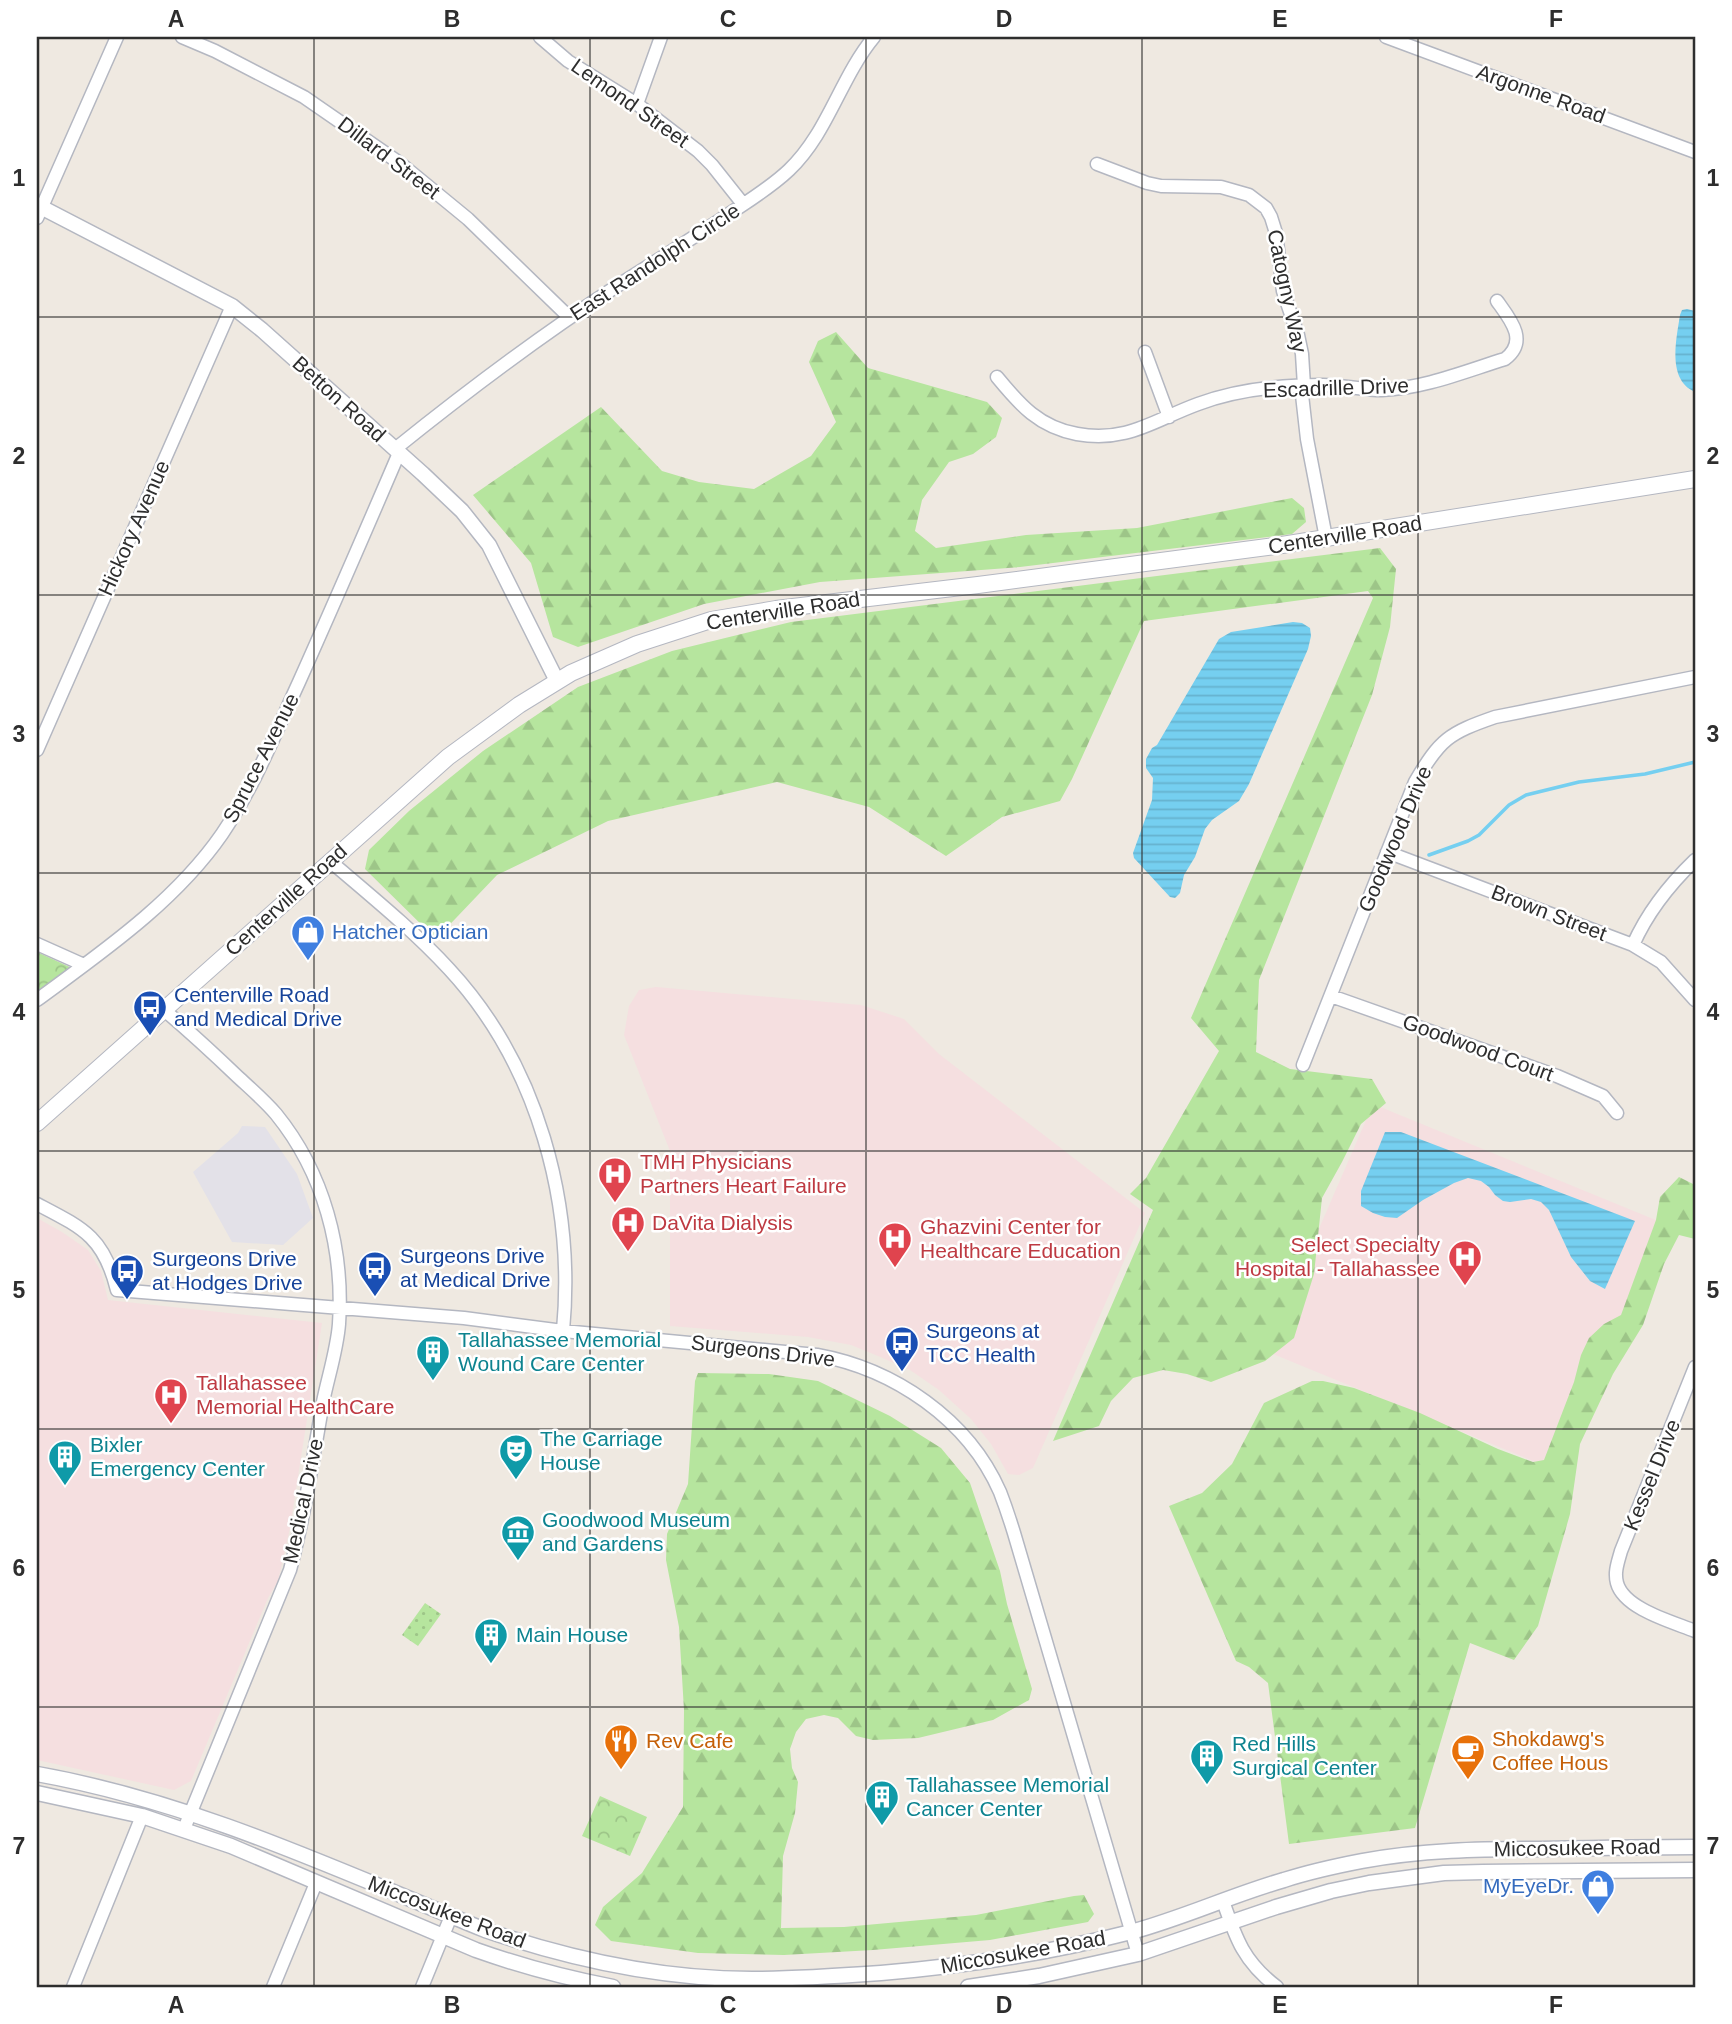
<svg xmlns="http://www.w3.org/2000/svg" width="1732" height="2024" font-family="Helvetica,sans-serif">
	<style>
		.industrial { fill: #e3e1e8 }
		.medical { fill: #f5dfe0 }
		.grass { fill: url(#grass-dots) }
		.forest { fill: url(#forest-firs) }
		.park { fill: url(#park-crowns) }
		.water { fill: url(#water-rules) }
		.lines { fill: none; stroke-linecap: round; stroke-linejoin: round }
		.stream { stroke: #75cff0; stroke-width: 3.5 }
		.minor-casing { stroke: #b4b7c1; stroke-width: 15 }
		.tertiary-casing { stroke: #b4b7c1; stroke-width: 17 }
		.secondary-casing { stroke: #b4b7c1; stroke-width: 18 }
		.minor { stroke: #fff; stroke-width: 12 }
		.tertiary { stroke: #fff; stroke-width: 14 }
		.secondary { stroke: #fff; stroke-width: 16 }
		.grid { fill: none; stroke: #2e2e2e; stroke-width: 2; stroke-opacity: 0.55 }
		.labels { text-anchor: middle; stroke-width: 5; stroke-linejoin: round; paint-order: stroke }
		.street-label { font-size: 21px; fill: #2e2e2e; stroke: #fff }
		.shop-label { font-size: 21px; fill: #366cbe; stroke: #fff; text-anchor: start }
		.transit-label { font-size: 21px; fill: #164399; stroke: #fff; text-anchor: start }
		.health-label { font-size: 21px; fill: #be3a42; stroke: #fff; text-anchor: start }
		.culture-label { font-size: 21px; fill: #0d838f; stroke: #fff; text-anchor: start }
		.food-label { font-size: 21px; fill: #c56008; stroke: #fff; text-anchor: start }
		.neatline { fill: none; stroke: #2e2e2e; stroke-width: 2.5 }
		.grid-label { font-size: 23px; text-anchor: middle; font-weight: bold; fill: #2e2e2e }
	</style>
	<defs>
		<pattern id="grass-dots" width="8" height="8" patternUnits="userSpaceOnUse" patternTransform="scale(1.75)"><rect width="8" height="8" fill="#b6e59e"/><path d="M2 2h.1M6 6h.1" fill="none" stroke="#9dc588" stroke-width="1.8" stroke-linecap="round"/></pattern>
		<pattern id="forest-firs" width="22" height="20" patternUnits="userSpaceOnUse" patternTransform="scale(1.75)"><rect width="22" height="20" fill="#b6e59e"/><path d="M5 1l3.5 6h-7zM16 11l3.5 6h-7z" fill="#9dc588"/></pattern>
		<pattern id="park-crowns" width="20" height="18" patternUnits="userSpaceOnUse" patternTransform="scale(1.75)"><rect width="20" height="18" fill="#b6e59e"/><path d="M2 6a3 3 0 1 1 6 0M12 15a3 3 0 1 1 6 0" fill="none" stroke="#9dc588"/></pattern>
		<pattern id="water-rules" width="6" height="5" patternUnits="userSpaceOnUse" patternTransform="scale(1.75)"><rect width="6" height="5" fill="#75cff0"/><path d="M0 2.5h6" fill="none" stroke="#66b2ce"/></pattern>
	</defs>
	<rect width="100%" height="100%" fill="#efe9e1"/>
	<path class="industrial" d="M242,1126L265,1127L297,1174L313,1218L283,1245L232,1242L193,1172L238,1133Z"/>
	<path class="medical" d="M656,987L861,1005L904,1019L939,1054L1145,1213L1033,1468L1019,1475L1008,1474L991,1444L971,1419L939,1390L910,1370L878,1356L851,1345L808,1337L670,1326V1151L624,1035L629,1006L639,990Z
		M1373,1104L1663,1223L1560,1472L1266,1351Z
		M37,1218L62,1232L88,1250L101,1271L108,1300L322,1323L290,1528L278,1581L268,1598L191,1781L174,1790L37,1760Z"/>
	<path class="grass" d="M425,1603L441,1614L418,1646L402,1635Z"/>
	<path class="forest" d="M836,332L868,368L987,402L1002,418L996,437L973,454L949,462L922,500L915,531L936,548L1026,535L1137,528L1292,498L1304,508L1306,522L1292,534L1020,567L820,582L704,604L578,647L553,637L531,563L473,495L601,407L662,471L699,482L754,489L811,456L836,422L809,362L818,341Z
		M1380,548L1396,569L1390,627L1372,695L1259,980L1256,1052L1290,1069L1372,1079L1386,1103L1361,1124L1342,1162L1322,1198L1314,1274L1294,1338L1265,1361L1211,1382L1187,1374L1163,1370L1133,1378L1111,1401L1099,1426L1053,1441L1153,1210L1130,1194L1146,1178L1219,1051L1191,1018L1373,598L1368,591L1144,621L1072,779L1060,801L1002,817L946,856L869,807L777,782L608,821L497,875L436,939L365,869L369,850L409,811L483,751L578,687L672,651L791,622Z
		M1679,1177L1695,1185V1239L1679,1235L1664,1264L1643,1325L1613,1374L1580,1444L1570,1514L1538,1626L1514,1660L1470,1643L1415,1828L1289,1844L1268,1683L1249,1667L1236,1661L1169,1506L1202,1493L1232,1464L1264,1403L1312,1381H1323L1354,1388L1420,1413L1498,1449L1533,1462L1544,1460L1574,1382L1581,1355L1589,1338L1604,1324L1621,1315L1656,1220L1660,1197Z
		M698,1373L769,1374L818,1381L890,1416L941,1448L970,1483L1000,1571L1007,1604L1032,1689L1029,1700L993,1720L918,1738L873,1740L856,1736L838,1718L824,1715L806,1719L796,1732L790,1749L792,1768L798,1782L795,1813L783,1856L781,1928L844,1927L976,1915L1074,1896L1084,1895L1094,1914L1088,1922L990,1940L873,1950L784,1955L698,1953L611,1941L595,1925L603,1907L642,1873L683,1807L684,1710L679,1627L666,1560L667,1534L688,1484L695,1381Z"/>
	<path class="park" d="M37,952L74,969L37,995Z
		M600,1796L647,1817L630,1856L582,1836Z"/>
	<path class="water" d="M1687,309L1695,311V392C1667,380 1676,341 1680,315L1682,310Z
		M1293,622L1302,623L1310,628L1311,636L1308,649L1249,784L1239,801L1212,820L1205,829L1195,857L1184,875L1180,893L1175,898L1170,897L1134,858L1133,853L1152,800L1153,778L1146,768V759L1152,748L1157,745L1219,639L1231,632Z
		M1385,1132H1401L1635,1221L1605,1289L1590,1281L1571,1257L1549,1210L1541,1202L1531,1199L1510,1202L1503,1201L1495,1195L1489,1187L1481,1181L1468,1178L1454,1183L1423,1200L1397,1218L1385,1217L1373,1213L1361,1206V1191Z"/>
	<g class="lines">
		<path class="stream" d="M1429,855L1468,841L1479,835L1509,805L1526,795L1579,782L1645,774L1695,762"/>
		<g class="minor-casing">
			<path id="minor" d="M182,37L215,51L304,97L401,164L468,219L569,317
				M540,37L568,61L637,104L698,151L712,165L743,204
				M1386,37L1695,152
				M637,104L661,37
				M1097,164L1147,183L1161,186L1221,187L1249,195L1266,208L1271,217L1276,233L1283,291L1298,335L1302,354L1304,386
				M37,218L117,37
				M1145,352L1169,417
				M997,377C1020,405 1039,427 1077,434C1127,443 1154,420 1198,404C1238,389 1281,385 1323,385C1343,385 1362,390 1382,390C1425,388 1463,372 1505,359C1529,341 1510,319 1497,301
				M1301,386L1307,439L1326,538
				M395,449C467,391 540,336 617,286C652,264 686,242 720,220C743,204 768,190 789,170C828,133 840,78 874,37
				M37,750L232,306
				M1387,852L1633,945L1661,962L1695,1000
				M330,861C371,896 413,930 449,969C538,1065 575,1203 563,1331
				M37,944L84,965
				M1633,945C1648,911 1669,885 1695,860
				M1331,996L1557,1076L1603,1096L1617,1113
				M37,1000C102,952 175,902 222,834C254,787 275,734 299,682C333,606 366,530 399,453
				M163,1009C189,1031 214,1054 238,1077C251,1089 265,1101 276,1114C324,1173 344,1249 339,1324C337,1350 328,1377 323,1402C313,1458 305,1514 290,1570L184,1829
				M1303,1065L1415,782C1440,739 1449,733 1495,717L1695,677
				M37,1204C83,1228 104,1237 117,1290L464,1318L563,1331L817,1355C894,1369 968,1419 1000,1492C1005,1505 1010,1520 1014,1533L1138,1954
				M1695,1367L1621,1551C1618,1562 1614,1572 1617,1583C1624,1609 1673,1622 1695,1631
				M1223,1901C1236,1939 1244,1962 1277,1987
				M73,1987L142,1816
				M273,1987L316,1883
				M422,1987L451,1916"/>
		</g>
		<g class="tertiary-casing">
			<path id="tertiary" d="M37,205L232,306L262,330L423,474L462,511L489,545L557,681
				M37,1774C194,1802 338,1870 485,1930C570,1959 662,1979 752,1979C795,1979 838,1976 881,1973C966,1966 1049,1953 1131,1932C1183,1918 1232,1895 1284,1880C1309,1872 1336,1866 1362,1861C1421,1850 1480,1849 1541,1849C1592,1848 1644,1847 1695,1847
				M37,1793L142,1816L231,1846L476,1950C521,1966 566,1978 613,1987
				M968,1987L1039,1976L1138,1954L1276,1907L1331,1891L1369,1883L1444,1873L1483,1872L1695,1870"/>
		</g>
		<g class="secondary-casing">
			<path id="secondary" d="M37,1123L448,757L519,705L571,673L637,644L711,620L776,609L978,585L1282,545L1695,479"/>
		</g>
		<use href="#minor" class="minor"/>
		<use href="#tertiary" class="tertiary"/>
		<use href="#secondary" class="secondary"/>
	</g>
	<path class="grid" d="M314,37V1987M590,37V1987M866,37V1987M1142,37V1987M1418,37V1987M37,317H1695M37,595H1695M37,873H1695M37,1151H1695M37,1429H1695M37,1707H1695"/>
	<defs>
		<g id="shop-pin" transform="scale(1.75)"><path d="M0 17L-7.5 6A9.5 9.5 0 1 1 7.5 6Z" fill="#3f7fe0" stroke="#fff"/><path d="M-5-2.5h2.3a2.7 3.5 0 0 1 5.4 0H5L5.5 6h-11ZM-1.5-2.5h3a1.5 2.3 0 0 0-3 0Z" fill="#fff"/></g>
		<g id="bus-pin" transform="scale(1.75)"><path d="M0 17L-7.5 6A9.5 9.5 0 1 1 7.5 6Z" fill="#1a4fb4" stroke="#fff"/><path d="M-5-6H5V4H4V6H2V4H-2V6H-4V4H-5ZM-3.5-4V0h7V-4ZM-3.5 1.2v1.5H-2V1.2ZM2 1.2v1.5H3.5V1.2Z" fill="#fff"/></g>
		<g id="hospital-pin" transform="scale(1.75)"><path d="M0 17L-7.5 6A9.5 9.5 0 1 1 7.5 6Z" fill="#e0444e" stroke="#fff"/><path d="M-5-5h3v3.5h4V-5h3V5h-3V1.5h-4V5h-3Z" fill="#fff"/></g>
		<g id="building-pin" transform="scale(1.75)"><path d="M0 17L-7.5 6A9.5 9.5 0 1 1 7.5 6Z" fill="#0f9aa8" stroke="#fff"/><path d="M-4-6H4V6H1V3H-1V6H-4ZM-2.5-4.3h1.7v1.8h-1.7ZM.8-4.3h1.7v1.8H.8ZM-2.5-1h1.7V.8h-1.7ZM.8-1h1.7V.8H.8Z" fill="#fff"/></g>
		<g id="theatre-pin" transform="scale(1.75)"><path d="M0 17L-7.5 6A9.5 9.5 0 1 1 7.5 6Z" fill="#0f9aa8" stroke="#fff"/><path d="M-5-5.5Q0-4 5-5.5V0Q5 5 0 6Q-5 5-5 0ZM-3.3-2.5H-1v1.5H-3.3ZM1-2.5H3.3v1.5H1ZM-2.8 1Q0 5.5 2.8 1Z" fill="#fff"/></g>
		<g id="museum-pin" transform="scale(1.75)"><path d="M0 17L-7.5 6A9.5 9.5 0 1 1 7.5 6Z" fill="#0f9aa8" stroke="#fff"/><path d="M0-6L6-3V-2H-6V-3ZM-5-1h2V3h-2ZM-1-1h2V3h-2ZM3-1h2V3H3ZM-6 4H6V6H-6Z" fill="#fff"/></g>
		<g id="restaurant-pin" transform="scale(1.75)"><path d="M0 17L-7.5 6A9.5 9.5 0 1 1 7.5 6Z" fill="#e8710a" stroke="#fff"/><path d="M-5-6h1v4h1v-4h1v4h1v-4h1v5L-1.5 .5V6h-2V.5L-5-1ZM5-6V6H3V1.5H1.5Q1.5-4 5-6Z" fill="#fff"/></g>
		<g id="cafe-pin" transform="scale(1.75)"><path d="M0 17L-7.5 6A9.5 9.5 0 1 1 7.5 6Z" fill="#e8710a" stroke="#fff"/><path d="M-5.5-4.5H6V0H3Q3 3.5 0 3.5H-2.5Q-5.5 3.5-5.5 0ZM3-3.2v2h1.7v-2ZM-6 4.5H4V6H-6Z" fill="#fff"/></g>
	</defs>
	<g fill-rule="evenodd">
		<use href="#shop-pin" x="308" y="932"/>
		<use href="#bus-pin" x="150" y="1007"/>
		<use href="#hospital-pin" x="615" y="1174"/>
		<use href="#hospital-pin" x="628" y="1223"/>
		<use href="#hospital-pin" x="895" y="1239"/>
		<use href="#hospital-pin" x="1465" y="1257"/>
		<use href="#bus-pin" x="375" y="1268"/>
		<use href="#bus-pin" x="127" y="1271"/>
		<use href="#bus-pin" x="902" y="1343"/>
		<use href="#building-pin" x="433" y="1352"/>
		<use href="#hospital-pin" x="171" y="1395"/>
		<use href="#theatre-pin" x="516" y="1451"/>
		<use href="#building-pin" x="65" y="1457"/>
		<use href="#museum-pin" x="518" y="1532"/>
		<use href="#building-pin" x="491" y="1635"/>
		<use href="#restaurant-pin" x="621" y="1741"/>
		<use href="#cafe-pin" x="1468" y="1751"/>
		<use href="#building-pin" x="1207" y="1756"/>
		<use href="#building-pin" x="882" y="1797"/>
		<use href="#shop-pin" x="1598" y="1886"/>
	</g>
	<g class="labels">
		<g class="street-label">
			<text transform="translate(1541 94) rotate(20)" y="7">Argonne Road</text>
			<text transform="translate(630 103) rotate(35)" y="7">Lemond Street</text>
			<text transform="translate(389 158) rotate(37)" y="7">Dillard Street</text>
			<text transform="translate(655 262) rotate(-33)" y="7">East Randolph Circle</text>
			<text transform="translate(1287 291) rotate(78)" y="7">Catogny Way</text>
			<text transform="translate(1336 388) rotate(-2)" y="7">Escadrille Drive</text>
			<text transform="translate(339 399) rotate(42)" y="7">Betton Road</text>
			<text transform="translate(134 528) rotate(-66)" y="7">Hickory Avenue</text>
			<text transform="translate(1345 535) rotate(-9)" y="7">Centerville Road</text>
			<text transform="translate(783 611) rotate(-9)" y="7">Centerville Road</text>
			<text transform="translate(261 758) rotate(-63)" y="7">Spruce Avenue</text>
			<text transform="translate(1395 839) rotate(-67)" y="7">Goodwood Drive</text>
			<text transform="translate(286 900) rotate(-42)" y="7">Centerville Road</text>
			<text transform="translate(1549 913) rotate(21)" y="7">Brown Street</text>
			<text transform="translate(1478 1048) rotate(20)" y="7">Goodwood Court</text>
			<text transform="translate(763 1351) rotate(7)" y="7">Surgeons Drive</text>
			<text transform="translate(1652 1475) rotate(-68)" y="7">Kessel Drive</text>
			<text transform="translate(303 1501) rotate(-78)" y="7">Medical Drive</text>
			<text transform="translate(1577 1848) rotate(-1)" y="7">Miccosukee Road</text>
			<text transform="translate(447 1912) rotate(21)" y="7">Miccosukee Road</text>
			<text transform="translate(1023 1952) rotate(-10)" y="7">Miccosukee Road</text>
		</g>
		<g class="shop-label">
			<text x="332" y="939">Hatcher Optician</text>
			<text x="1574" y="1893" text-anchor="end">MyEyeDr.</text>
		</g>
		<g class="transit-label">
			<text x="174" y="1002">Centerville Road<tspan x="174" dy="24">and Medical Drive</tspan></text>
			<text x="400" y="1263">Surgeons Drive<tspan x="400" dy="24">at Medical Drive</tspan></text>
			<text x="152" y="1266">Surgeons Drive<tspan x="152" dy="24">at Hodges Drive</tspan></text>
			<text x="926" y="1338">Surgeons at<tspan x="926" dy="24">TCC Health</tspan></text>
		</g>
		<g class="health-label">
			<text x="640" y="1169">TMH Physicians<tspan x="640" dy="24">Partners Heart Failure</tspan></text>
			<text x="652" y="1230">DaVita Dialysis</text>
			<text x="920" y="1234">Ghazvini Center for<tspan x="920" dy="24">Healthcare Education</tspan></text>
			<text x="1440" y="1252" text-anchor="end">Select Specialty<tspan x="1440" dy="24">Hospital - Tallahassee</tspan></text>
			<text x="196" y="1390">Tallahassee<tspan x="196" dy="24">Memorial HealthCare</tspan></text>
		</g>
		<g class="culture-label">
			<text x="458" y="1347">Tallahassee Memorial<tspan x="458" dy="24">Wound Care Center</tspan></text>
			<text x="540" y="1446">The Carriage<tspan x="540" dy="24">House</tspan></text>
			<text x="90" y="1452">Bixler<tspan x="90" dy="24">Emergency Center</tspan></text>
			<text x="542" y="1527">Goodwood Museum<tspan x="542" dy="24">and Gardens</tspan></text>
			<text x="516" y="1642">Main House</text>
			<text x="1232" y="1751">Red Hills<tspan x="1232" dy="24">Surgical Center</tspan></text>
			<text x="906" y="1792">Tallahassee Memorial<tspan x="906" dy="24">Cancer Center</tspan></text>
		</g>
		<g class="food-label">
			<text x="1492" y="1746">Shokdawg's<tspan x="1492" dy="24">Coffee Hous</tspan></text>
			<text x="646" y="1748">Rev Cafe</text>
		</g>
	</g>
	<rect width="1732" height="2024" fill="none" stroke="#ffffff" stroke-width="77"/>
	<rect x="38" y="38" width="1656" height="1948" class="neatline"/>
	<g class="grid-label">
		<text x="176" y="27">A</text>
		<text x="452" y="27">B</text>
		<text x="728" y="27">C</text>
		<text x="1004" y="27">D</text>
		<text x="1280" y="27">E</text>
		<text x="1556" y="27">F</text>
		<text x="19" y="186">1</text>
		<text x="1713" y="186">1</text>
		<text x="19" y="464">2</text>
		<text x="1713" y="464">2</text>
		<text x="19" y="742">3</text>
		<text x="1713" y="742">3</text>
		<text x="19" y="1020">4</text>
		<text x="1713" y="1020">4</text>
		<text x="19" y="1298">5</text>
		<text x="1713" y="1298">5</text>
		<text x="19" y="1576">6</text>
		<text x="1713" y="1576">6</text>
		<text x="19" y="1854">7</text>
		<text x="1713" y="1854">7</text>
		<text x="176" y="2013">A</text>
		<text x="452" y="2013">B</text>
		<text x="728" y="2013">C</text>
		<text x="1004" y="2013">D</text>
		<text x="1280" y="2013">E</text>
		<text x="1556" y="2013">F</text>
	</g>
</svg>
